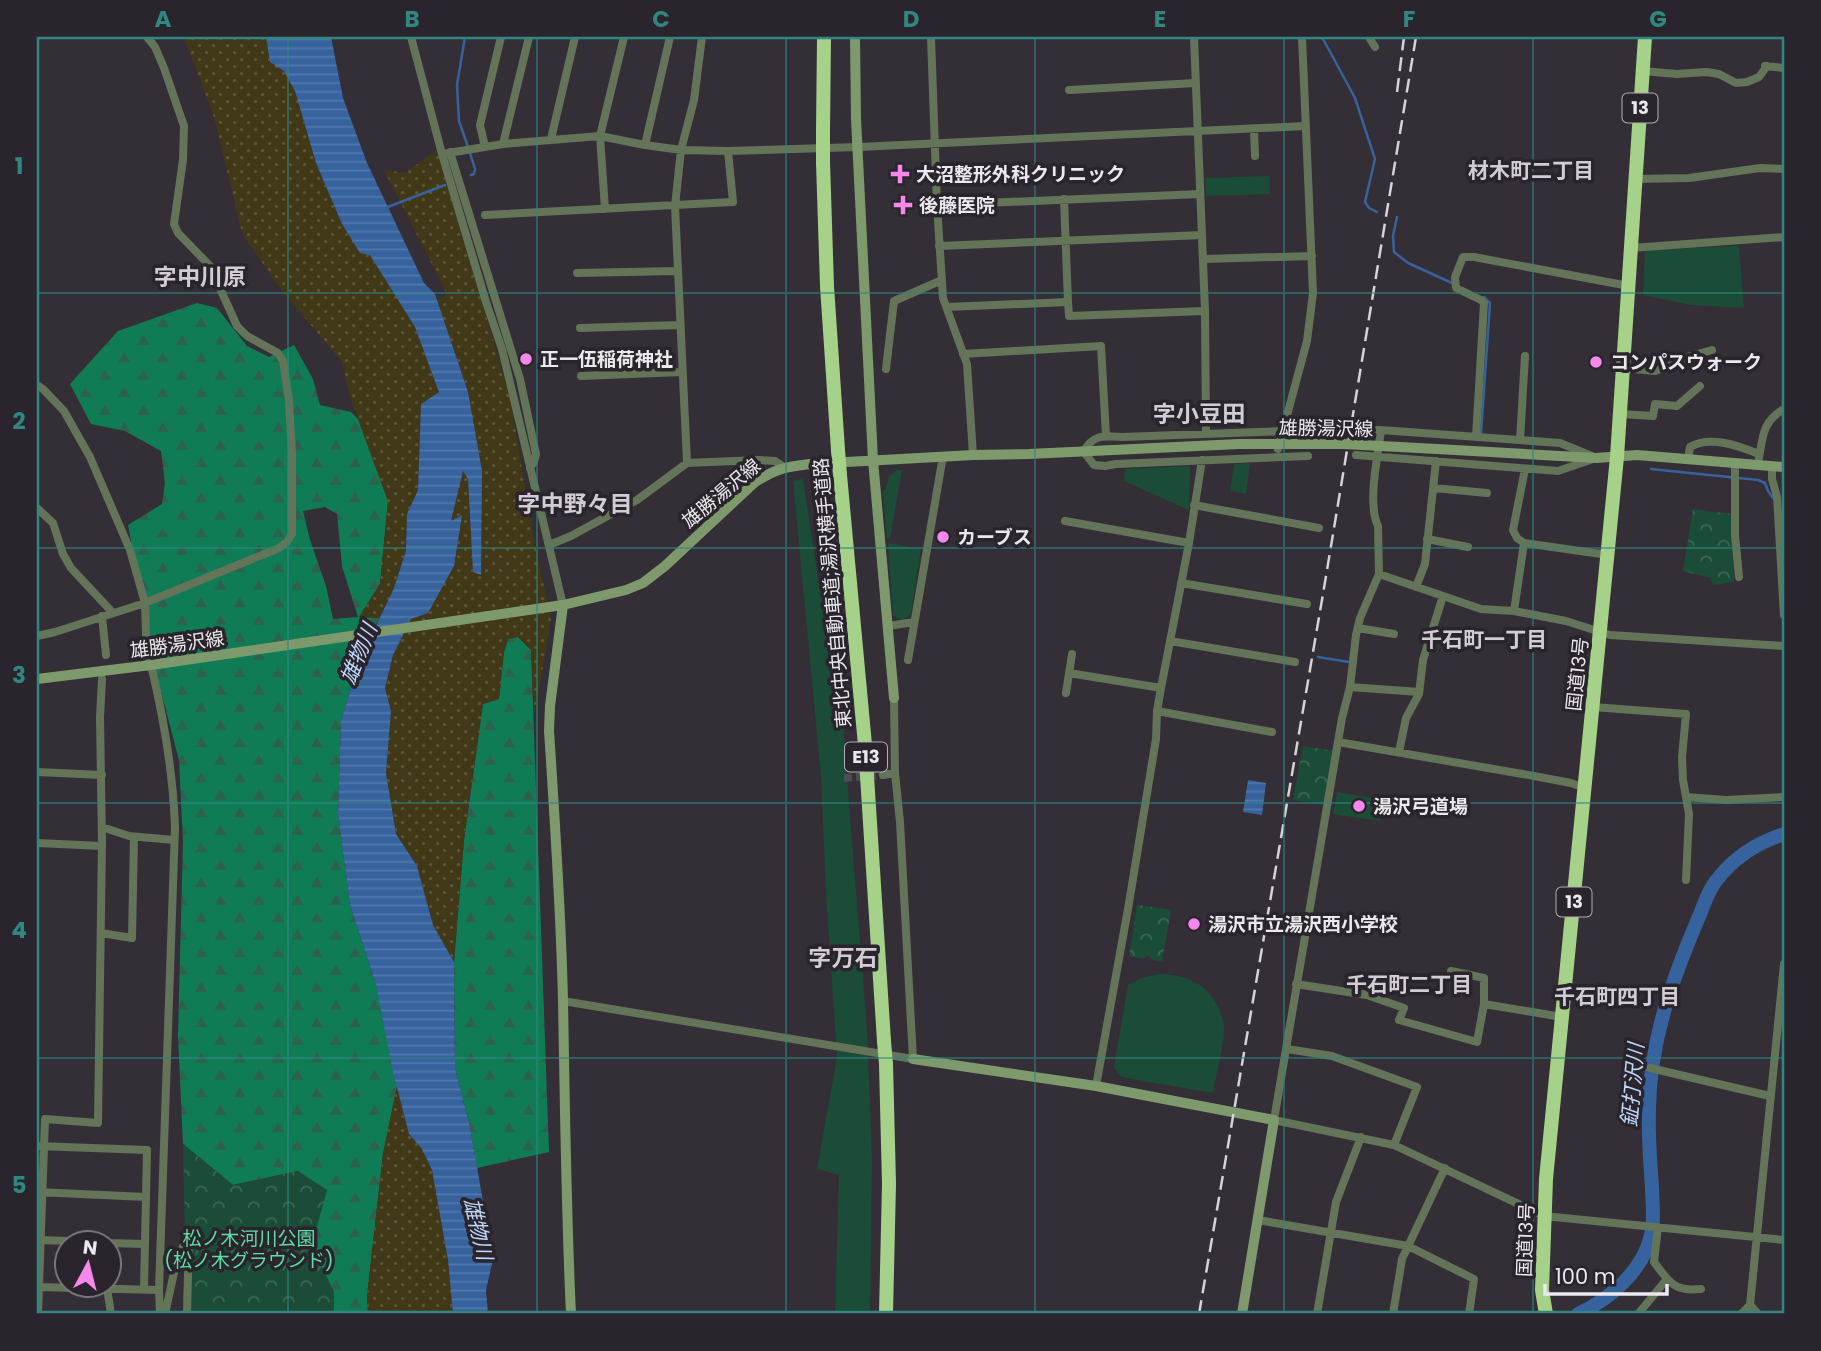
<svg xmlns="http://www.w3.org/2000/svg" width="1821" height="1351" font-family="Poppins,'Noto Sans JP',sans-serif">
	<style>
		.green { fill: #1b4c37 }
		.forest { fill: url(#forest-firs); fill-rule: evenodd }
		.sand { fill: url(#sand-dots) }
		.park { fill: url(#park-crowns) }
		.water { fill: url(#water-rules) }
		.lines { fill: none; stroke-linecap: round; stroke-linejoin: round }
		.stream { stroke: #36629d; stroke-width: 2.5 }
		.river { stroke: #36629d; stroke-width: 14 }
		.street-tunnel { stroke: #504b52; stroke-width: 8; stroke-dasharray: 8 4; stroke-linecap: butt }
		.street { stroke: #637458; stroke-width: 8 }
		.secondary { stroke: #7e9a6c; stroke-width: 10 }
		.highway { stroke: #a6d189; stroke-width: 14 }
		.rail { stroke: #d6d3d8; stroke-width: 2.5; stroke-dasharray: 14 7; stroke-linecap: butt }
		.secondary-bridge { stroke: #7e9a6c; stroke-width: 10 }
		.highway-bridge { stroke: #a6d189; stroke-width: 14 }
		.grid { fill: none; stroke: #308781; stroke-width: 2; stroke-opacity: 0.55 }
		.poi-dot { fill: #f788eb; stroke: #2a252c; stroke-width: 2.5 }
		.labels { text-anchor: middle; stroke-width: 7; stroke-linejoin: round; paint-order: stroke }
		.shield { fill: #2a252c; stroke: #b2aeb4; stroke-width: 2 }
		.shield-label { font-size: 18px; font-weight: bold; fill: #ece9ee }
		.poi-label { font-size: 19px; font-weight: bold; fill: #ece9ee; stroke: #2a252c; text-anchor: start }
		.street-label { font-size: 19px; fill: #ece9ee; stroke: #2a252c }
		.park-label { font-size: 19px; fill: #5ddda7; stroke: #2a252c }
		.neighbourhood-label { font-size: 21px; font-weight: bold; fill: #d3ccd5; stroke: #2a252c }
		.water-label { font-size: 21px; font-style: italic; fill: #bdd6f9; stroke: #2a252c }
		.quarter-label { font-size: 23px; font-weight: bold; fill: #d3ccd5; stroke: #2a252c }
		.neatline { fill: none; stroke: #308781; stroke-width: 2.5 }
		.grid-label { font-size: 23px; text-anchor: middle; font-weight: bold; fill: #308781 }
	</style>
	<defs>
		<pattern id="forest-firs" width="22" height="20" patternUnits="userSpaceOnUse" patternTransform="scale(1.75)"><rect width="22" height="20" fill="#107c56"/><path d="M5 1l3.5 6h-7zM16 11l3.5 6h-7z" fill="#2c614e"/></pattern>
		<pattern id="sand-dots" width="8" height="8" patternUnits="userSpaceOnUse" patternTransform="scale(1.75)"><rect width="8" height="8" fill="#413818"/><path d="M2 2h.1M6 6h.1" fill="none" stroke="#5d553a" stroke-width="1.8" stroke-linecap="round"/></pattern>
		<pattern id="park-crowns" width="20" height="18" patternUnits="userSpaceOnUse" patternTransform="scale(1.75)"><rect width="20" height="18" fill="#1b4c37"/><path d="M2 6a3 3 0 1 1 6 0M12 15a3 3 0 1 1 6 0" fill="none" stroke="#3c6654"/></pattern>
		<pattern id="water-rules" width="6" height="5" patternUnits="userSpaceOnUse" patternTransform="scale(1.75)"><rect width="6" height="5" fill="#36629d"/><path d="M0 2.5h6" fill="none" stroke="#5378ab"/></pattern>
	</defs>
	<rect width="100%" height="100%" fill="#342f36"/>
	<path class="green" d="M1270,176V194L1206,196L1205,178Z
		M1739,246L1744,308L1691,305L1643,295L1645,250Z
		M1250,463L1246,494L1230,491L1234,464Z
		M1190,466L1189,510L1124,481L1125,469Z
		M897,470H902L890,538H887L883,491L886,489L889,476Z
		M803,479L820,591L837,609L838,649L849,804L867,1029L872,1160L870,1314H835L839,1175L817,1169L837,1057L826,894L821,775L793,481Z
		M888,543L921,549L911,614C905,621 900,621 893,615Z
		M1337,792L1384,800L1380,821L1333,814Z
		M1160,974C1186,975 1207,983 1218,1007C1221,1013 1224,1021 1224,1028C1224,1047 1216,1073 1213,1093L1121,1077L1114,1067L1128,985L1144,977Z"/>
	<path class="forest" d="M197,303L217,308L247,346L269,357L294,345L313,379L320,405L351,412L358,419L388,501L380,584L359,617L379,618L361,657L341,720L338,814L350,905L376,985L397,1086L383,1154L367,1296L368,1314H334V1292L320,1263L314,1254L316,1230L298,1171L233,1185L183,1144L178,1036L183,841L179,760L152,657L128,525L162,504L165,483L161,451L125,431L91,424L70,384L118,331ZM325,507L337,514L342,566L358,617L333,619L326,586L310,540L303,511Z
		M518,637L531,650L549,1152L477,1168L470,1127L455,1068L454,962L464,840L483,704L499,699L504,652L508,639Z"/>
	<path class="sand" d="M184,37H266L270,61L284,71L295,91L316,163L342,224L370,254L415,327L440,393L421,404L418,490L407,514L406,551L394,588L379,618L359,617L380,584L388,501L350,397L342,362L279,287L242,233L214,117Z
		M437,150L510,397L533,535L551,619L539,690L534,712L531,650L518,637L508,639L504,652L499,699L483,704L464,840L454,962L433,925L417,866L396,834L386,773L391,711L385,688L393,655L411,619L428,613L461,515L451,522L462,471L468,479L473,572L481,574L468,392L437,300L447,294L384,170L405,173Z
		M397,1086L409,1134L422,1149L432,1170L448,1260L453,1314H368L367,1296L383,1154Z"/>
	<path class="park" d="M1693,509L1732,514L1734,582L1713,585L1711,578L1683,571Z
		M1303,746L1334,751L1325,805L1293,800Z
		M1137,905L1171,910L1162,961L1152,960L1148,955L1143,959L1129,956Z
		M183,1144L233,1185L298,1171L327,1190L316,1230L314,1254L320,1263L334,1292V1314H183L185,1238Z"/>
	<path class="water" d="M266,37H331L343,98L367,163L424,283L435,294L468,392L482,471L481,575L473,572L468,479L463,471L451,521L462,515L454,566L428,613L411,619L393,655L385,688L391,711L386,773L396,834L417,866L433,925L454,962L455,1068L470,1127L493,1259L486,1290L488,1314H453L448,1260L432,1170L422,1149L409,1134L393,1072L376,985L350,905L338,814L341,720L361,657L394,588L406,551L407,514L418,490L421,404L439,392L415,327L370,255L360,253L342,224L316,163L295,91L284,71L270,62Z
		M1248,780L1266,783L1262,815L1243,812Z"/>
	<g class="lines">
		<path class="stream" d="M465,37L457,85L459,121L468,147
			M1322,37L1355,98L1375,159L1365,202L1369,208L1377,212
			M470,153L475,169L474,174L471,175
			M385,208L445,185
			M1397,217L1393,236L1394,252L1408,263L1452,283
			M1481,434L1490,303L1484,297
			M1651,469L1758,480L1765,483L1768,491L1773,498
			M1318,657L1349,662"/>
		<path class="river" d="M1578,1314C1610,1299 1643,1271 1651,1235C1655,1220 1652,1202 1652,1187C1650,1161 1648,1134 1649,1108C1650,1041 1672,980 1698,919C1704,906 1707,892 1716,881C1734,857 1756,843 1784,834"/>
		<path class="street-tunnel" d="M844,778L883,775"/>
		<path class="street" d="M411,37L442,154L486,302L502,349L563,605
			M931,37L937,205L943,298L967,364L973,455
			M1194,37L1205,311L1206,433
			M1369,37L1375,47
			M1765,66L1784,68
			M1643,71L1677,74L1706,72L1719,74L1736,83L1747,82L1759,77L1767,66
			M1069,90L1195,83
			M1254,129L1255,156
			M551,139L575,37
			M503,144L529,37
			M645,145L670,37
			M485,147L480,125L501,37
			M450,152L520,379L536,454L534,462L530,468
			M442,154L503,144L600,136L645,145L681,150L728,151L858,147L1305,126
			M1635,179L1689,178L1760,168L1784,169
			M937,205L1200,194
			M605,209L600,136L624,37
			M485,215L733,202L728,151
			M939,246L1202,235
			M1631,248L1784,237
			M1203,259L1312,256
			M577,273L677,271
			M1068,302L1069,316L1205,311
			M947,307L1068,302L1064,199
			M580,328L680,325
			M963,354L1101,346L1106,436
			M1623,368L1655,371L1677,363L1687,357L1712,350
			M886,369L894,301L942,280
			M581,376L682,372
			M37,385L43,389L64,411L90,457L130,550L145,603L147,666
			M1620,414L1653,416L1655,404L1677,406L1700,386
			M1360,430H1381L1560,443L1592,456
			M1476,437L1484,303L1481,300L1456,288L1455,277L1463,257H1474L1629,286
			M1520,440L1525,356
			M1278,449L1307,341L1313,293L1302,37
			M1356,455L1558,471L1593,459
			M1308,456L1116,464L1105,466L1094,465L1084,452C1092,434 1104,436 1122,437L1337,429
			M1759,458C1763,435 1763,421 1784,409
			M1688,459L1690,447C1710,435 1739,446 1759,454
			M1735,462V535L1739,577
			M687,463L675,206L681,150L694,100L702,37
			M1772,466V479L1777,497L1784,615
			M1434,488L1487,493
			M1194,505L1319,528
			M37,508L53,523L63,554L71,568L113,613
			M1065,521L1189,543
			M1427,539L1468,547
			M1524,543L1608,555
			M549,545L571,536L637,500L687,463L758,460L775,461L784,467
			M1379,574L1378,526C1367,503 1378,456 1381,430
			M1181,583L1307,604
			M1416,587L1425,564L1436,461
			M1514,611L1524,543L1517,538L1513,530L1525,469
			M102,616L106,655
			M888,626L914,622
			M1358,628L1394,634
			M37,636L55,632L145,603L279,548L287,542L292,534V454L289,400L283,361L278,353L247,336L237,326L210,266L178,233L174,224L183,160L184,126L164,68L155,47L147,37
			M1170,641L1295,662
			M1784,646L1610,635L1566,621L1514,611L1481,609L1379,574L1360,618L1356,635L1350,687L1342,718L1274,1120L1394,1145L1544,1216L1784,1240
			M908,660L943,456
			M151,665C164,719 173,772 175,827L159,1290L160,1314
			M1069,673L1161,688
			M1350,687L1419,692
			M1066,693L1072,654
			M1593,707L1686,714L1682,757L1683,780L1689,814L1686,880
			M1157,711L1272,732
			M1338,742L1534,776L1571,783L1585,788
			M1399,752L1406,718L1419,694L1423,660L1443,596
			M37,772L102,775
			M883,775L895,773
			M1686,797L1726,800L1784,797
			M102,827L129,836L174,840
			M37,843L102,846
			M101,933L132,938L134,837
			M1451,971L1484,978V1004
			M1296,984L1367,995L1404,1008L1399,1020L1477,1042L1484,1004L1562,1017
			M563,1001L913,1059L900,822L895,773L894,698
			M1287,1049L1332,1056L1417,1087L1394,1145
			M1650,1068L1770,1096
			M1096,1086L1128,909L1156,739L1157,711L1161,688L1189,543L1202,460
			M37,1146L147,1150L144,1289
			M37,1192L146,1197
			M1258,1220L1408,1246L1474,1279L1469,1314
			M1658,1227L1654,1262C1669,1282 1674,1292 1701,1289
			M37,1240L106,1242
			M108,1243L145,1244
			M37,1287L159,1290
			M107,1288L111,1314
			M1750,1305L1758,1314
			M38,1314L45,1119L98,1123L102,842L100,717L102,679
			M165,1314L177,1259L189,1234L187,1314
			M1317,1314L1336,1202L1361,1137
			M1393,1314L1402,1259L1445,1168
			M1638,1314L1667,1279
			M1741,1314L1750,1305L1784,964"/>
		<path class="secondary" d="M855,37L856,119L873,460L894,698
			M1437,449L1596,458L1637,455L1784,467
			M563,605L550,706L549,731C555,821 561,911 563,1001C565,1106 566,1210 571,1314
			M37,679L151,665L563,605L626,590L643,583L665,566L754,483C775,469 784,467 810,464L973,455L1029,454L1239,444
			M913,1059L1096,1086L1274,1120L1242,1314"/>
		<path class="highway" d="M823,132L824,37
			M823,162L827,286L838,450
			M840,475L865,745L884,1041
			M886,1314L889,1184L886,1064
			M1546,1314L1542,1290L1546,1179L1617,457L1645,37"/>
		<path class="rail" d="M1397,92L1404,37
			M1199,1314L1323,594L1416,37"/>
		<path class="secondary-bridge" d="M1239,444H1344L1437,449"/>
		<path class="highway-bridge" d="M823,132V162
			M838,450L840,475
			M884,1041L886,1064"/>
	</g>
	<path class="grid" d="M288,37V1314M537,37V1314M786,37V1314M1035,37V1314M1284,37V1314M1533,37V1314M37,293H1784M37,548H1784M37,803H1784M37,1058H1784"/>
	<g class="poi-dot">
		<path d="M896.5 163.5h7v7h7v7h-7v7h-7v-7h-7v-7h7z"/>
		<path d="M899.5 194.5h7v7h7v7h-7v7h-7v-7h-7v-7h7z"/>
		<circle cx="526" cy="359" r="7"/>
		<circle cx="1596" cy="362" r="7"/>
		<circle cx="943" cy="537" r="7"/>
		<circle cx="1359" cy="806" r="7"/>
		<circle cx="1194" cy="924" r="7"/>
	</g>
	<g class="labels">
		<g class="shield">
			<rect x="1622.5" y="93.5" width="35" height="29" rx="5"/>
			<rect x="845" y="742.5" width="42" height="29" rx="5"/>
			<rect x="1556.5" y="887.5" width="35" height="29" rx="5"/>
		</g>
		<g class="shield-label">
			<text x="1640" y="114">13</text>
			<text x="866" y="763">E13</text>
			<text x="1574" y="908">13</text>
		</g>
		<g class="poi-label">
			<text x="916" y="181">大沼整形外科クリニック</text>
			<text x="919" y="212">後藤医院</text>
			<text x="540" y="366">正一伍稲荷神社</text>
			<text x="1610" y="369">コンパスウォーク</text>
			<text x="957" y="544">カーブス</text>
			<text x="1373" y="813">湯沢弓道場</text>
			<text x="1208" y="931">湯沢市立湯沢西小学校</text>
		</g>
		<g class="street-label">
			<text transform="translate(1326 428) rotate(1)" y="7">雄勝湯沢線</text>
			<text transform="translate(721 493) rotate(-40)" y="7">雄勝湯沢線</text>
			<text transform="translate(832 593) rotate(-95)" y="7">東北中央自動車道;湯沢横手道路</text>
			<text transform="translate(177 644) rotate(-8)" y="7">雄勝湯沢線</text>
			<text transform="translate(1577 674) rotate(-84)" y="7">国道13号</text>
			<text transform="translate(1525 1240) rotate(-88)" y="7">国道13号</text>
		</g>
		<g class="park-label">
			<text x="249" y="1245">松ノ木河川公園<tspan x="249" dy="22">(松ノ木グラウンド)</tspan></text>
		</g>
		<g class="neighbourhood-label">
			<text x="1531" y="178">材木町二丁目</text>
			<text x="1484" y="647">千石町一丁目</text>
			<text x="1409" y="992">千石町二丁目</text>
			<text x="1617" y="1004">千石町四丁目</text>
		</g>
		<g class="water-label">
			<text transform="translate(359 654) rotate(-68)" y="7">雄物川</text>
			<text transform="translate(1633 1085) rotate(-85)" y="7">鉦打沢川</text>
			<text transform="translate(478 1229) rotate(77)" y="7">雄物川</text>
		</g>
		<g class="quarter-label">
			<text x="200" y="285">字中川原</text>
			<text x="1199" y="422">字小豆田</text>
			<text x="575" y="512">字中野々目</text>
			<text x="843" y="966">字万石</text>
		</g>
	</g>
	<rect width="1821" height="1351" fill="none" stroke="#2a252c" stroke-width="77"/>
	<g transform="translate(88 1264) rotate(7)"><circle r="33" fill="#2a252c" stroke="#78737a" stroke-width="2"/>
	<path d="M0-5L12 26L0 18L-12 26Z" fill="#f788eb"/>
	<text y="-10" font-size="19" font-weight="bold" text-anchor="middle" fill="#ece9ee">N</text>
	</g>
	<path d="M1545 1284v10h122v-10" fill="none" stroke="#ece9ee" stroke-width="3.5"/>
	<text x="1555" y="1284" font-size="21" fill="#ece9ee" stroke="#2a252c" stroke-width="5" paint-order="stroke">100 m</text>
	<rect x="38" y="38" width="1745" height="1274" class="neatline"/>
	<g class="grid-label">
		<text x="163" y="27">A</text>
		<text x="412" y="27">B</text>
		<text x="661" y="27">C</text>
		<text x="911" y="27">D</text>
		<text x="1160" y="27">E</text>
		<text x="1409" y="27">F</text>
		<text x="1658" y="27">G</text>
		<text x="19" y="174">1</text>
		<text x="19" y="429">2</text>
		<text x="19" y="683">3</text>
		<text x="19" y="938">4</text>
		<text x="19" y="1193">5</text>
	</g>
</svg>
